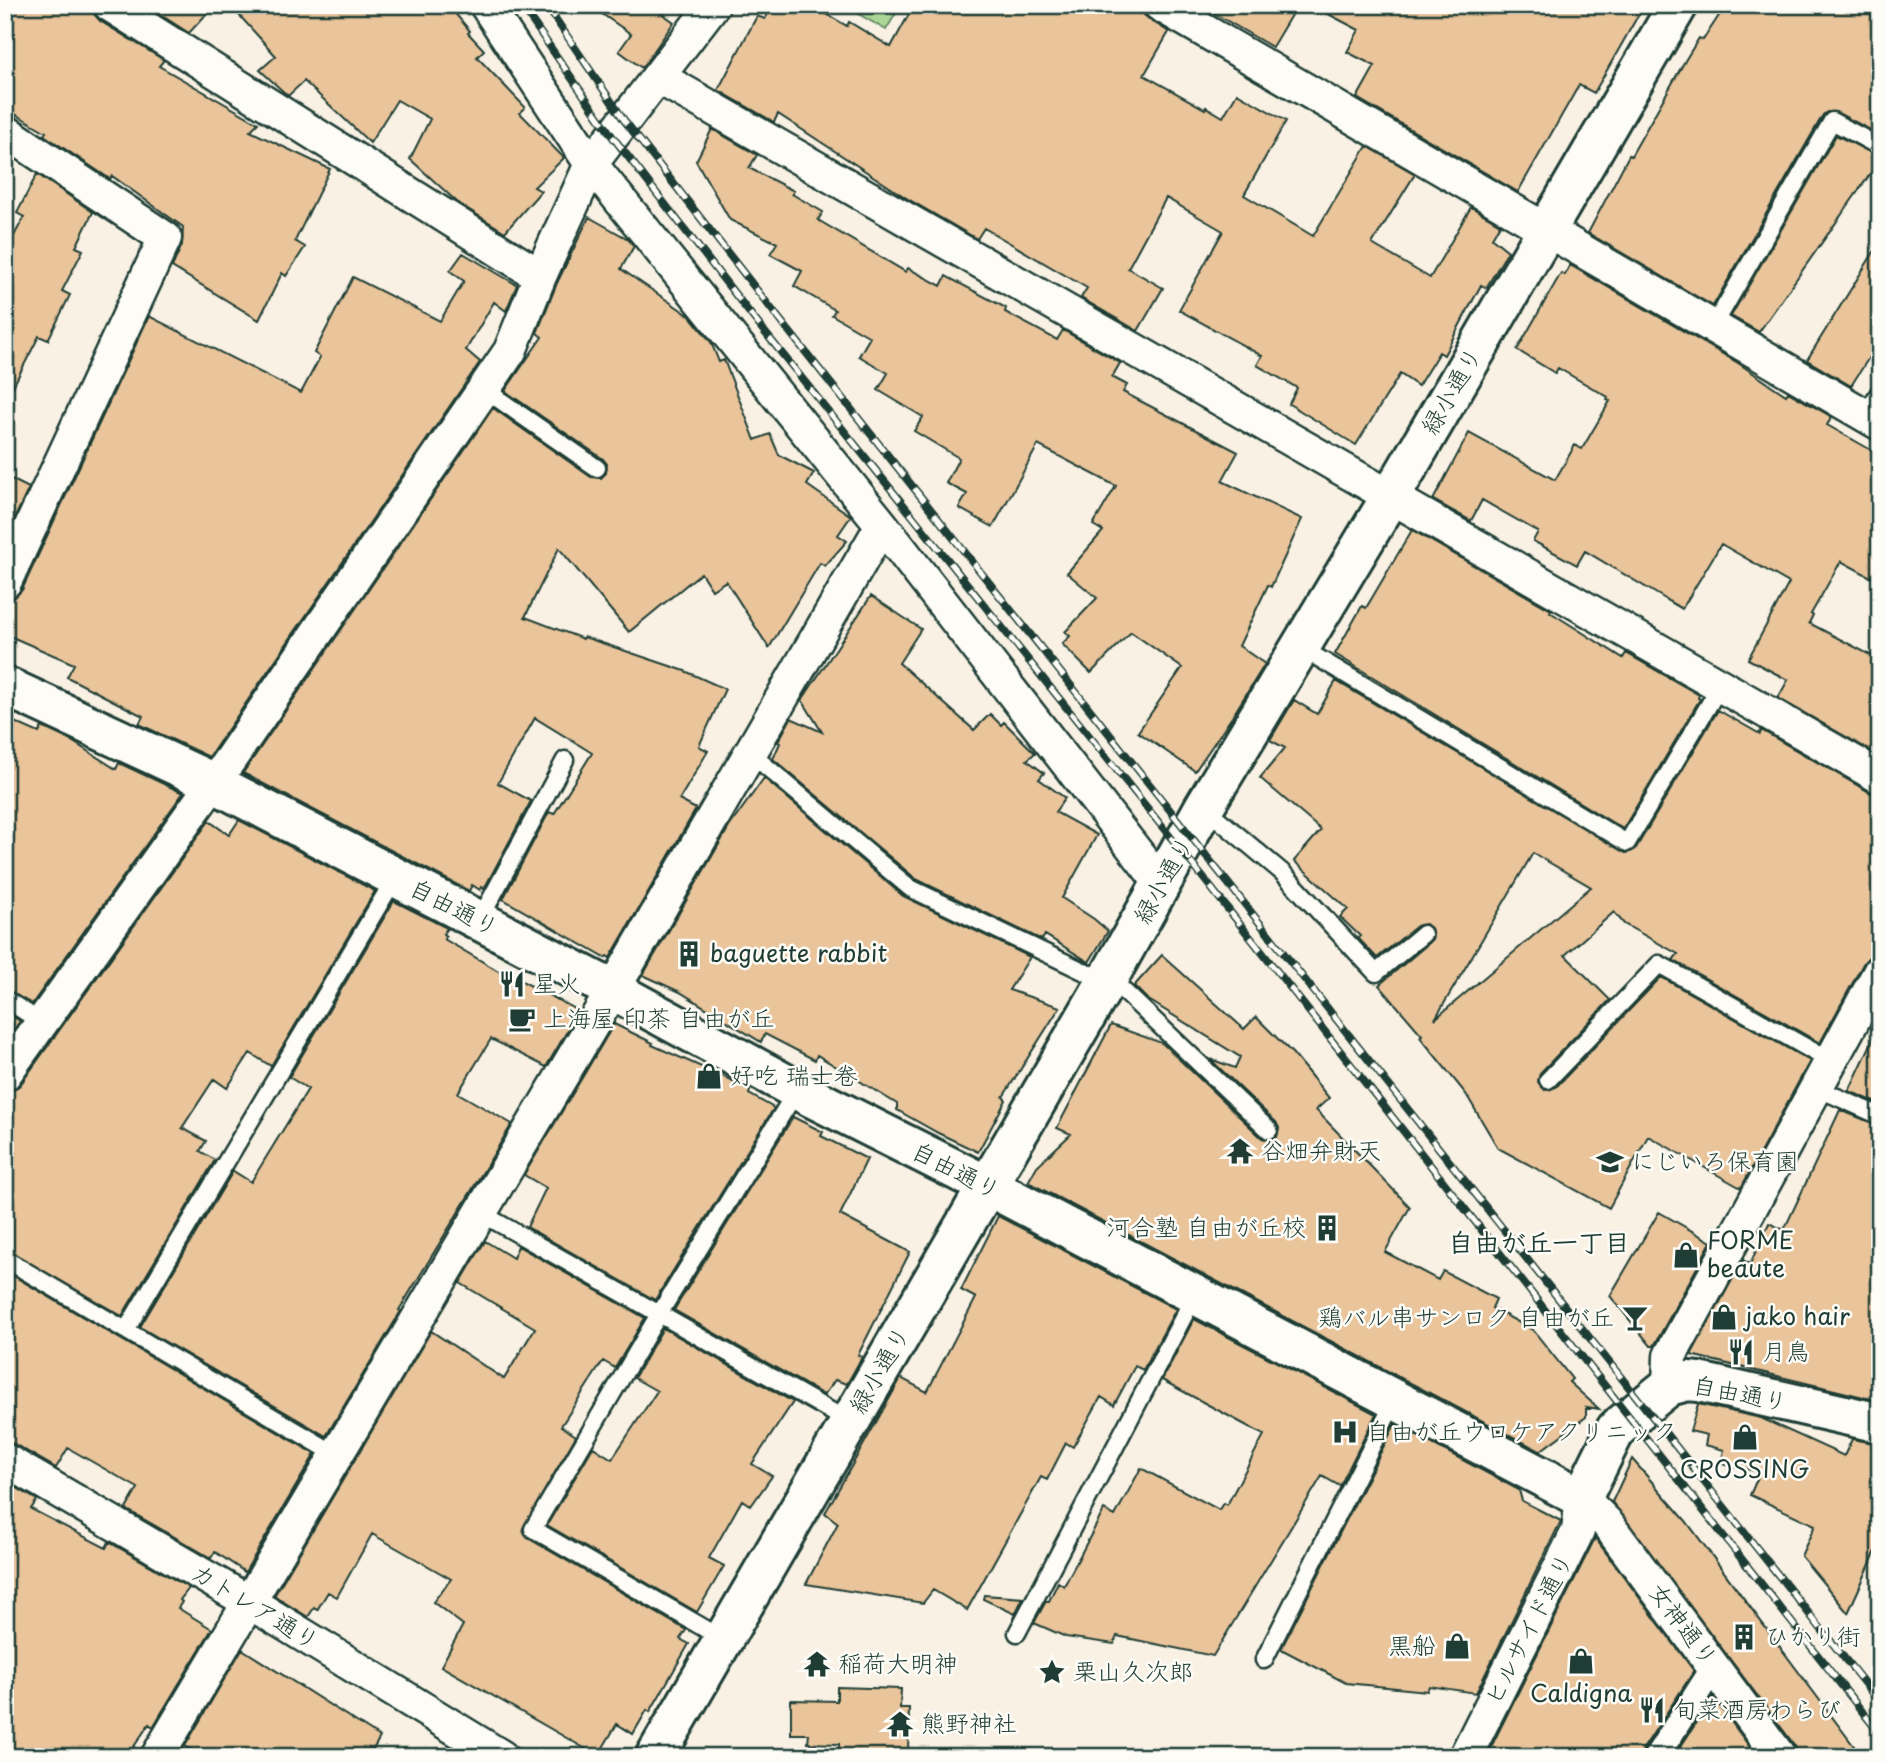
<svg xmlns="http://www.w3.org/2000/svg" width="1885" height="1762" font-family="'Playpen Sans','Klee One',sans-serif">
	<style>
		.green { fill: #abd796; stroke: #658a65; stroke-width: 2 }
		.building { fill: #eac49a; stroke: #1f3d34; stroke-width: 2; fill-rule: evenodd }
		.lines { fill: none; stroke-linecap: round; stroke-linejoin: round }
		.service-casing { stroke: #1f3d34; stroke-width: 21 }
		.pedestrian-casing { stroke: #1f3d34; stroke-width: 30 }
		.minor-casing { stroke: #1f3d34; stroke-width: 37 }
		.tertiary-casing { stroke: #1f3d34; stroke-width: 44 }
		.secondary-casing { stroke: #1f3d34; stroke-width: 44 }
		.service { stroke: #fdfcf7; stroke-width: 16 }
		.pedestrian { stroke: #fdfcf7; stroke-width: 24 }
		.minor { stroke: #fdfcf7; stroke-width: 32 }
		.tertiary { stroke: #fdfcf7; stroke-width: 38 }
		.secondary { stroke: #fdfcf7; stroke-width: 38 }
		.rail-casing { stroke: #1f3d34; stroke-width: 8 }
		.rail { stroke: #fdfcf7; stroke-width: 5; stroke-dasharray: 16; stroke-linecap: butt }
		.labels { text-anchor: middle; stroke-width: 5; stroke-linejoin: round; paint-order: stroke }
		.street-label { font-size: 24px; fill: #1f3d34; stroke: #fdfcf7 }
		.poi-label { font-size: 24px; fill: #1f3d34; stroke: #fdfcf7; text-anchor: start }
		.neighbourhood-label { font-size: 26px; font-weight: bold; fill: #1f3d34; stroke: #fdfcf7 }
	</style>
	<rect width="100%" height="100%" fill="#f9f1e4"/>
	<filter id="ink" filterUnits="userSpaceOnUse"><feTurbulence type="fractalNoise" baseFrequency=".0143" numOctaves="2"/><feDisplacementMap in="SourceGraphic" scale="14" xChannelSelector="R" yChannelSelector="G"/><feConvolveMatrix kernelMatrix="1 2 1 2 8 2 1 2 1" color-interpolation-filters="sRGB"/></filter>
	<g filter="url(#ink)">
		<path class="green" d="M843,5H901L886,30Z"/>
		<path class="building" d="M5,5H92L94,14L100,21L164,60L159,66L258,123L250,131L330,169L295,241L305,247L286,276L282,273L259,320L172,267L182,245L183,227L112,176L110,179L44,135L46,132L5,108Z
			M145,5H215L189,33Z
			M230,5H448L470,31L468,33L484,50L477,57L525,107L520,113L564,158L534,187L541,191L505,232L458,203L410,159L430,119L397,100L370,143L304,81L288,96L260,70L276,56Z
			M589,5H650L674,22L642,68L619,51L631,34Z
			M773,5H811L847,26L849,22L891,47L914,5H1142L1144,15L1150,20L1169,32L1144,75L1205,109L1206,107L1223,117L1237,93L1286,121L1244,195L1313,236L1367,146L1415,174L1372,244L1430,278L1471,207L1500,224L1492,238L1508,251L1486,288L1481,285L1444,355L1439,352L1418,386L1400,374L1356,445L1289,404L1297,388L1257,365L1262,356L1179,310L1223,231L1166,198L1128,268L1163,288L1138,331L1081,298L1087,288L984,228L977,239L908,199L778,114L774,122L718,90L757,16L765,19Z
			M1200,5H1297L1272,47Z
			M1311,5H1644L1594,93L1579,85L1518,192L1357,98L1375,66L1347,52L1359,30Z
			M1726,5H1880V135L1836,112H1827L1823,115L1713,306L1588,233L1629,155L1631,156L1686,59L1699,38L1703,40Z
			M712,129L757,155L749,168L794,191L792,194L823,212L818,220L906,272L908,268L941,286L946,276L1006,308L1005,312L1057,340L1063,330L1120,363L1112,377L1127,385L1123,392L1238,452L1222,481L1302,519L1271,587L1268,585L1239,646L1265,664L1232,717L1195,771L1138,732L1182,668L1131,632L1091,673L1062,644L1070,636L1065,632L1097,598L1067,573L1103,531L1093,525L1116,486L1038,445L993,527L959,508L967,494L946,483L959,458L914,431L923,417L878,390L888,373L859,356L870,337L832,315L835,310L794,286L802,271L770,254L777,243L730,220L696,161Z
			M1836,135L1880,157V160L1759,332L1731,316Z
			M37,174L93,212L76,247L83,250L62,291L70,295L48,340L39,336L5,402V253L24,217L17,213Z
			M589,217L628,239L634,246L621,269L690,316L711,342L719,362L724,360L755,440L770,434L779,455L814,473L807,485L851,516L838,535L847,541L825,566L820,563L769,648L726,581L712,590L701,573L629,632L559,548L525,617L583,639L584,637L685,671L725,689L699,746L708,751L679,800L696,809L610,958L607,956L605,958L503,899L549,812L554,814L592,753L535,718L498,783L531,801L484,889L481,887L480,890L472,885L469,891L243,773L493,408L591,477L601,478L606,473L607,464L603,459L505,391L542,337L537,333L557,283Z
			M1880,242V340L1851,386L1807,360Z
			M463,253L517,285L506,311L494,302L466,350L480,362L209,757L139,724L143,716L67,677L74,664L5,634V600L15,597L22,590L149,316L301,393L320,357L314,353L353,277L440,321L464,281L450,271Z
			M1570,265L1738,363L1786,395L1788,392L1832,417L1827,425L1880,455V582L1841,561L1811,614L1813,615L1809,623L1880,660V756L1778,698L1788,680L1748,659L1789,583L1721,544L1682,609L1585,551L1577,565L1533,541L1538,532L1482,500L1471,521L1433,500L1469,433L1555,480L1575,445L1582,449L1610,401L1607,400L1608,397L1558,368L1555,373L1517,350L1561,273L1565,275Z
			M5,476L29,488L5,538Z
			M1412,530L1551,610L1550,612L1623,658L1626,653L1699,695L1698,698L1700,699L1623,829L1335,654L1362,606L1366,608Z
			M871,596L921,629L899,663L974,730L990,714L1001,725L1004,722L1035,753L1027,760L1044,773L1039,779L1065,798L1055,812L1097,835L1062,898L1094,919L1108,931L1089,962L1045,935L1042,940L916,879L773,759L780,743L778,742L791,718L822,732L802,700Z
			M1336,681L1626,853L1636,848L1718,710L1760,734L1761,730L1871,793L1880,795V953L1871,955L1864,962L1820,1043L1673,960L1678,954L1624,924L1614,912L1565,955L1610,1000L1540,1073L1538,1082L1545,1090L1556,1087L1661,977L1810,1061L1741,1188L1648,1136L1609,1208L1498,1148L1466,1094L1420,1037L1422,1035L1379,985L1430,942L1433,937L1431,928L1426,924L1417,926L1377,958L1358,938L1360,936L1340,917L1348,909L1294,861L1321,830L1260,778L1285,748L1270,740L1294,700L1317,714ZM1533,853L1591,887L1435,1019Z
			M5,718L39,733L42,727L70,740L116,769L119,763L183,793L32,1004L5,989Z
			M764,778L903,896L1030,957L1009,990L1060,1007L1003,1097L1006,1100L978,1152L938,1133L897,1110V1104L817,1055L815,1060L765,1034L761,1042L680,992L643,975L729,827Z
			M239,820L375,891L271,1066L250,1053L227,1088L214,1079L182,1128L206,1141L200,1151L215,1160L122,1316L5,1249V1092L13,1090L20,1085L209,821L229,835Z
			M394,901L447,928L443,934L446,936L444,939L502,973L503,971L579,1011L546,1067L491,1039L458,1093L512,1124L399,1310L401,1311L326,1436L140,1327L233,1171L251,1182L308,1089L289,1077Z
			M1162,955L1244,1029L1256,1017L1293,1054L1329,1098L1316,1110L1410,1207L1385,1252L1438,1280L1443,1271L1496,1299L1492,1308L1533,1330L1572,1379L1569,1382L1599,1409L1587,1407L1589,1409H1586V1417L1540,1451L1028,1182L1037,1166L1071,1134L1057,1128L1111,1025L1162,1043L1262,1138L1271,1140L1277,1137L1279,1128L1276,1122L1210,1059L1235,1068L1240,1057L1147,999L1134,986Z
			M1880,1010V1104L1849,1091L1879,1027L1872,1024Z
			M5,1012L20,1021L5,1042Z
			M614,1024L653,1043L652,1045L740,1084L750,1091L749,1094L774,1108L655,1300L527,1227L546,1188L524,1175Z
			M1840,1110L1880,1126V1401L1691,1355L1743,1260L1750,1264L1769,1223L1784,1230Z
			M793,1117L823,1132L821,1136L867,1159L840,1215L910,1252L858,1355L862,1357L847,1384L835,1380L824,1395L674,1310Z
			M1659,1212L1711,1242L1654,1346H1651L1610,1296Z
			M998,1216L1176,1309L1143,1370L1135,1366L1114,1405L1101,1397L1073,1447L1066,1443L1047,1480L1041,1477L967,1610L933,1590L923,1603L806,1584L838,1523L825,1513L901,1378L927,1392L976,1298L961,1290Z
			M485,1241L513,1258L518,1246L645,1318L615,1368L603,1361L561,1426L576,1436L523,1528L528,1538L686,1630L680,1639L689,1644L650,1712L647,1710L633,1734L617,1724L598,1756L441,1666L463,1625L433,1602L451,1579L372,1534L337,1597L328,1592L317,1610L314,1608L308,1617L274,1596L431,1331L504,1379L535,1328L460,1283Z
			M5,1271L315,1454L245,1572L215,1552L211,1558L126,1509L138,1488L68,1448L56,1468L14,1444L5,1442Z
			M1194,1319L1376,1414L1340,1486L1322,1476L1213,1656L1117,1636L1114,1644L1066,1637L1034,1623L1046,1601H1049L1058,1582L1064,1586L1104,1510L1115,1516L1141,1468L1219,1510L1223,1503L1227,1505L1264,1435L1162,1380Z
			M663,1328L793,1402L752,1464L772,1476L751,1506L742,1500L709,1558L724,1566L697,1612L547,1525L593,1447L612,1459L657,1391L634,1378Z
			M1698,1404L1761,1418L1844,1456L1852,1439L1880,1444V1542L1848,1613L1801,1556L1815,1525L1750,1495L1760,1472L1721,1463L1724,1450L1705,1445L1707,1435L1690,1431Z
			M1395,1424L1519,1490L1522,1501L1561,1521L1476,1693L1429,1686L1427,1691L1346,1683L1281,1649Z
			M1632,1459L1686,1521L1862,1757H1798L1795,1746L1612,1502Z
			M5,1481L37,1500L31,1509L106,1548L109,1542L189,1588L180,1600L182,1602L178,1608L212,1629L153,1727L149,1724L127,1757H5Z
			M1595,1538L1694,1671L1643,1749L1641,1757H1486Z
			M984,1595L1023,1598L1015,1614L983,1599Z
			M242,1649L380,1737L369,1757H202L185,1746Z
			M837,1687L901,1689L900,1708H909L908,1755L839,1757V1744L808,1743L809,1734H791V1700L837,1701Z
			M1713,1697L1757,1757H1674Z"/>
		<g class="lines">
			<g class="service-casing">
				<path id="service" d="M1713,327L1832,121L1880,147
					M484,389L597,468
					M1865,416L1880,391
					M1300,647L1627,843L1720,686
					M749,752L910,888L1106,982
					M1205,808L1283,873L1376,973L1423,934
					M479,921L565,760
					M1109,977L1269,1130
					M5,999L41,1022
					M1548,1080L1659,964L1832,1062
					M1817,1088L1880,1116
					M481,1213L850,1422
					M5,1259L337,1455
					M126,1330L395,878
					M1017,1633L1195,1295
					M723,1639L533,1529L659,1314L797,1090
					M1264,1660L1395,1400"/>
			</g>
			<g class="pedestrian-casing">
				<path id="pedestrian" d="M1656,1757L1714,1667"/>
			</g>
			<g class="minor-casing">
				<path id="minor" d="M110,5L540,276
					M486,5L591,164L882,525L1162,885
					M1160,5L1880,424
					M658,77L1880,777
					M5,131L165,238L5,582
					M5,1074L231,758L510,351L540,276L591,164L713,5
					M1669,1386L1670,1356L1880,971
					M5,1460L249,1602L502,1757
					M1582,1498L1606,1522L1780,1757
					M157,1757L613,990L882,525
					M1465,1757L1578,1531L1582,1498"/>
			</g>
			<g class="tertiary-casing">
				<path id="tertiary" d="M655,1757L1109,977L1204,807L1390,498L1678,5"/>
			</g>
			<g class="secondary-casing">
				<path id="secondary" d="M5,686L214,783L613,990L797,1090L988,1186L1582,1498L1616,1429L1669,1386L1688,1381L1699,1382L1880,1423"/>
			</g>
			<use href="#service" class="service"/>
			<use href="#pedestrian" class="pedestrian"/>
			<use href="#minor" class="minor"/>
			<use href="#tertiary" class="tertiary"/>
			<use href="#secondary" class="secondary"/>
			<g class="rail-casing">
				<path id="rail" d="M521,5L612,136L759,325L1201,875L1880,1734
					M546,5L624,120L777,316L1880,1703"/>
			</g>
			<use href="#rail" class="rail"/>
		</g>
	</g>
	<defs>
		<g id="building-bare" transform="scale(2.1)"><path d="M-4-6H4V6H1V3H-1V6H-4ZM-2.5-4.3h1.7v1.8h-1.7ZM.8-4.3h1.7v1.8H.8ZM-2.5-1h1.7V.8h-1.7ZM.8-1h1.7V.8H.8Z" fill="#1f3d34" stroke="#fdfcf7" stroke-width="2.5" paint-order="stroke"/></g>
		<g id="restaurant-bare" transform="scale(2.1)"><path d="M-5-6h1v4h1v-4h1v4h1v-4h1v5L-1.5 .5V6h-2V.5L-5-1ZM5-6V6H3V1.5H1.5Q1.5-4 5-6Z" fill="#1f3d34" stroke="#fdfcf7" stroke-width="2.5" paint-order="stroke"/></g>
		<g id="cafe-bare" transform="scale(2.1)"><path d="M-5.5-4.5H6V0H3Q3 3.5 0 3.5H-2.5Q-5.5 3.5-5.5 0ZM3-3.2v2h1.7v-2ZM-6 4.5H4V6H-6Z" fill="#1f3d34" stroke="#fdfcf7" stroke-width="2.5" paint-order="stroke"/></g>
		<g id="shop-bare" transform="scale(2.1)"><path d="M-5-2.5h2.3a2.7 3.5 0 0 1 5.4 0H5L5.5 6h-11ZM-1.5-2.5h3a1.5 2.3 0 0 0-3 0Z" fill="#1f3d34" stroke="#fdfcf7" stroke-width="2.5" paint-order="stroke"/></g>
		<g id="temple-bare" transform="scale(2.1)"><path d="M0-6L5-2H3V0L6.5 2.5H4V6H1.5V3h-3V6H-4V2.5H-6.5L-3 0V-2H-5Z" fill="#1f3d34" stroke="#fdfcf7" stroke-width="2.5" paint-order="stroke"/></g>
		<g id="school-bare" transform="scale(2.1)"><path d="M0-5L7-2L0 1L-7-2ZM-4 1L0 2.5L4 1V4Q0 6-4 4Z" fill="#1f3d34" stroke="#fdfcf7" stroke-width="2.5" paint-order="stroke"/></g>
		<g id="bar-bare" transform="scale(2.1)"><path d="M-6-5H6L.8 .8V4.5H3.5V6h-7V4.5H-.8V.8Z" fill="#1f3d34" stroke="#fdfcf7" stroke-width="2.5" paint-order="stroke"/></g>
		<g id="hospital-bare" transform="scale(2.1)"><path d="M-5-5h3v3.5h4V-5h3V5h-3V1.5h-4V5h-3Z" fill="#1f3d34" stroke="#fdfcf7" stroke-width="2.5" paint-order="stroke"/></g>
		<g id="sight-bare" transform="scale(2.1)"><path d="M0-6L1.8-2.2L6-1.7L2.9 1.2L3.7 5.4L0 3.3L-3.7 5.4L-2.9 1.2L-6-1.7L-1.8-2.2Z" fill="#1f3d34" stroke="#fdfcf7" stroke-width="2.5" paint-order="stroke"/></g>
	</defs>
	<g fill-rule="evenodd">
		<use href="#building-bare" x="689" y="954"/>
		<use href="#restaurant-bare" x="512" y="984"/>
		<use href="#cafe-bare" x="522" y="1019"/>
		<use href="#shop-bare" x="709" y="1076"/>
		<use href="#temple-bare" x="1240" y="1151"/>
		<use href="#school-bare" x="1610" y="1162"/>
		<use href="#building-bare" x="1327" y="1228"/>
		<use href="#shop-bare" x="1686" y="1255"/>
		<use href="#shop-bare" x="1724" y="1317"/>
		<use href="#bar-bare" x="1635" y="1318"/>
		<use href="#restaurant-bare" x="1741" y="1352"/>
		<use href="#hospital-bare" x="1345" y="1432"/>
		<use href="#shop-bare" x="1745" y="1437"/>
		<use href="#building-bare" x="1744" y="1637"/>
		<use href="#shop-bare" x="1457" y="1646"/>
		<use href="#shop-bare" x="1581" y="1661"/>
		<use href="#temple-bare" x="817" y="1664"/>
		<use href="#sight-bare" x="1052" y="1672"/>
		<use href="#restaurant-bare" x="1652" y="1710"/>
		<use href="#temple-bare" x="900" y="1724"/>
	</g>
	<g class="labels">
		<g class="street-label">
			<text transform="translate(1452 391) rotate(-60)" y="8">緑小通り</text>
			<text transform="translate(1164 880) rotate(-61)" y="8">緑小通り</text>
			<text transform="translate(454 908) rotate(27)" y="8">自由通り</text>
			<text transform="translate(956 1171) rotate(27)" y="8">自由通り</text>
			<text transform="translate(880 1370) rotate(-60)" y="8">緑小通り</text>
			<text transform="translate(1740 1394) rotate(11)" y="8">自由通り</text>
			<text transform="translate(255 1607) rotate(31)" y="8">カトレア通り</text>
			<text transform="translate(1683 1625) rotate(53)" y="8">女神通り</text>
			<text transform="translate(1529 1629) rotate(-63)" y="8">ヒルサイド通り</text>
		</g>
		<g class="poi-label">
			<text x="710" y="962">baguette rabbit</text>
			<text x="533" y="992">星火</text>
			<text x="543" y="1027">上海屋 印茶 自由が丘</text>
			<text x="730" y="1084">好吃 瑞士卷</text>
			<text x="1261" y="1159">谷畑弁財天</text>
			<text x="1631" y="1170">にじいろ保育園</text>
			<text x="1306" y="1236" text-anchor="end">河合塾 自由が丘校</text>
			<text x="1707" y="1249">FORME<tspan x="1707" dy="28">beaute</tspan></text>
			<text x="1745" y="1325">jako hair</text>
			<text x="1614" y="1326" text-anchor="end">鶏バル串サンロク 自由が丘</text>
			<text x="1762" y="1360">月鳥</text>
			<text x="1366" y="1440">自由が丘ウロケアクリニック</text>
			<text x="1745" y="1478" text-anchor="middle">CROSSING</text>
			<text x="1765" y="1645">ひかり街</text>
			<text x="1436" y="1654" text-anchor="end">黒船</text>
			<text x="838" y="1672">稲荷大明神</text>
			<text x="1073" y="1680">栗山久次郎</text>
			<text x="1581" y="1702" text-anchor="middle">Caldigna</text>
			<text x="1673" y="1718">旬菜酒房わらび</text>
			<text x="921" y="1732">熊野神社</text>
		</g>
		<g class="neighbourhood-label">
			<text x="1539" y="1252">自由が丘一丁目</text>
		</g>
	</g>
	<rect width="1885" height="1762" fill="none" stroke="#fdfcf7" stroke-width="28"/>
	<rect x="14" y="14" width="1857" height="1734" fill="none" stroke="#1f3d34" stroke-width="2.5" filter="url(#ink)"/>
</svg>
